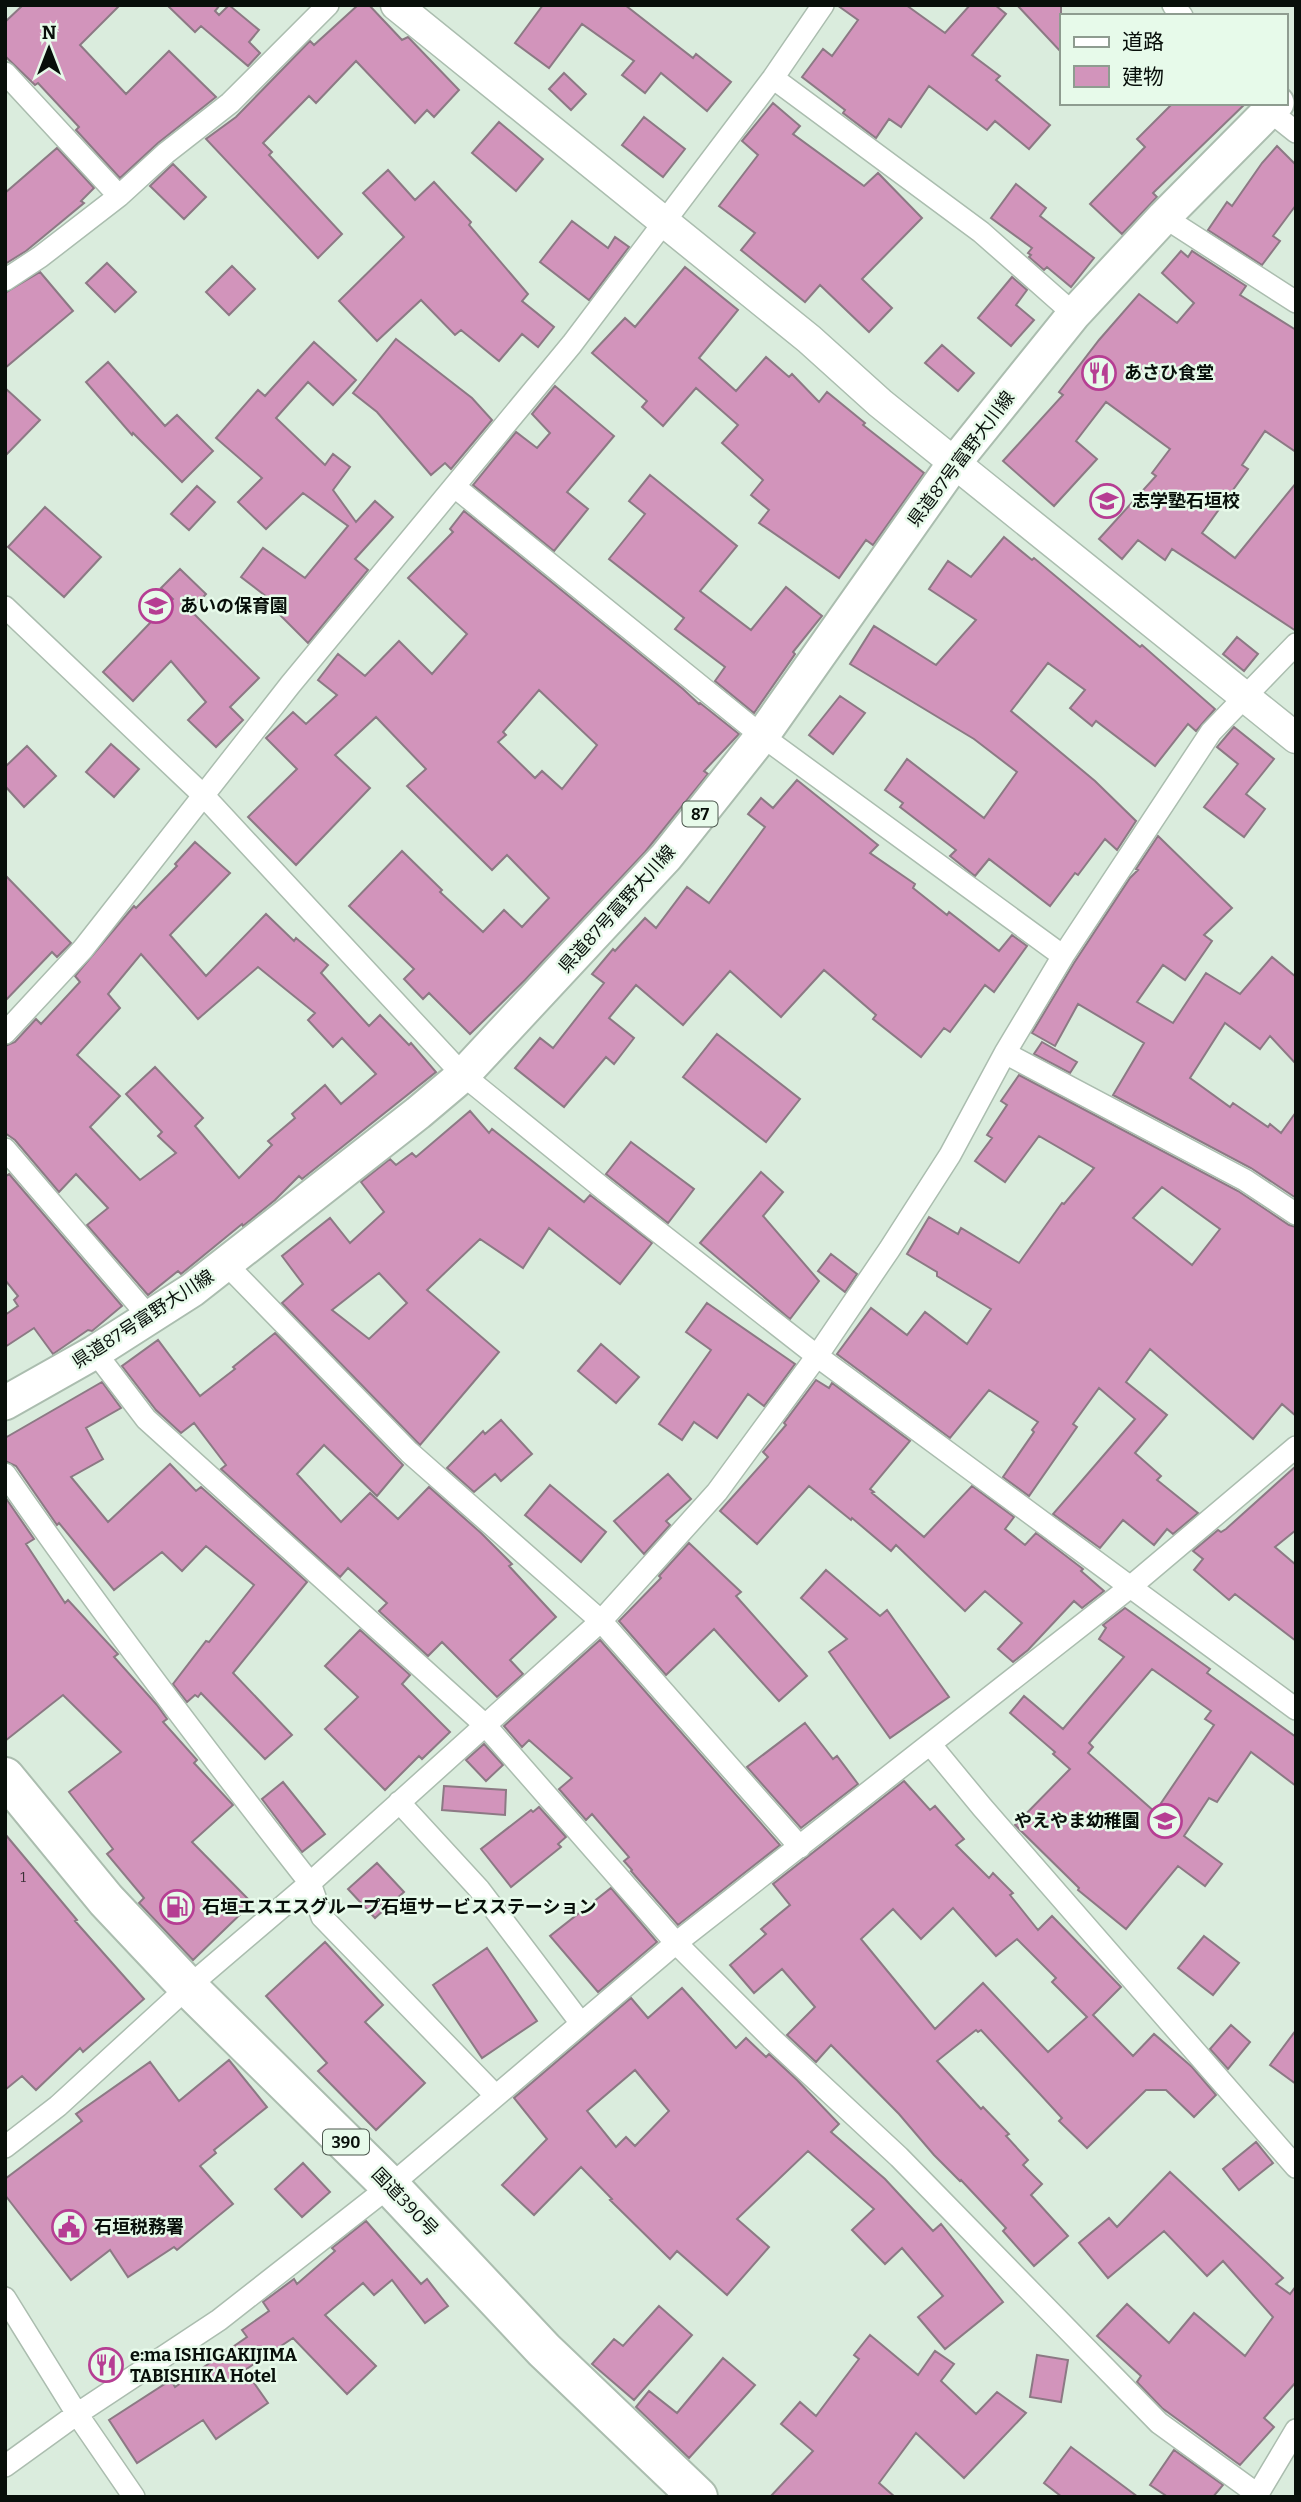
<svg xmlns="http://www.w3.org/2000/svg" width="1301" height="2502" font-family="Bitter,'Noto Sans JP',serif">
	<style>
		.building { fill: #d294bb; stroke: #8c7984; stroke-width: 2; fill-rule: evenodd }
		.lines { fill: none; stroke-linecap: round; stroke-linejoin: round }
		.street-casing { stroke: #abbdaf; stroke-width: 24 }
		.secondary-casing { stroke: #abbdaf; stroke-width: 33 }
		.primary-casing { stroke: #abbdaf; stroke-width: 37 }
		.highway-casing { stroke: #abbdaf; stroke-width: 42 }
		.street { stroke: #fff; stroke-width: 21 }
		.secondary { stroke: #fff; stroke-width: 30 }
		.primary { stroke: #fff; stroke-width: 33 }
		.highway { stroke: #fff; stroke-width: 38 }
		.labels { text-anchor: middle; stroke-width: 5; stroke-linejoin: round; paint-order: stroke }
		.number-label { font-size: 14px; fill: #3a3036 }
		.shield { fill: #e7faea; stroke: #4b564d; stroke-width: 2 }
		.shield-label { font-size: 16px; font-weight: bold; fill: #080f0a }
		.poi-label { font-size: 18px; font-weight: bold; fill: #080f0a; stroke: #e7faea; text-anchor: start }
		.street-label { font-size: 18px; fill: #080f0a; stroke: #e7faea }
	</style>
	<rect width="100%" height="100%" fill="#daecdd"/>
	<path class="building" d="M23,5H120L80,45L126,94L169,51L216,97L158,143L120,178L76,130L79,127L38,83L35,85L5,56V22Z
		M167,5H220L215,11L219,15L229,5L259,30L249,42L260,53L248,66L201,26L195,32Z
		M358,5H369L402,40L408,37L459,90L434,117L427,110L415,123L356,61L316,103L309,96L263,143L272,152L269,155L342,234L318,258L206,139L236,117L310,41L314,45Z
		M543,5H625L693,58L696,54L731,82L707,111L661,73L645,93L622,75L634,61L582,24L549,68L515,43Z
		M837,5H906L945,33L970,5H995L1006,14L972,55L1000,76L996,80L1050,125L1029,149L995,121L987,130L929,86L901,127L889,119L876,138L843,113L845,110L802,77L823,49L832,56L858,20Z
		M1017,5H1061V52Z
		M564,73L586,94L571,110L549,89Z
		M773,103L800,126L793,134L864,186L878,173L922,218L862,279L892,308L869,332L820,285L805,302L741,250L755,233L719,206L758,155L742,141Z
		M1173,103H1246L1153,193L1157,197L1122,234L1090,204L1145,147L1137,139Z
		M644,117L685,149L663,177L622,145Z
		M499,122L543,159L516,191L472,153Z
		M1277,146L1296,165V205L1273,236L1280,241L1262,265L1208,230L1227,202L1232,206L1262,163Z
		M57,148L94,188L81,201L84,203L26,251L5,264V193Z
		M173,164L206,197L184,219L150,186Z
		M388,170L415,200L434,182L471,222L469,225L528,294L522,301L554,327L538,347L522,334L499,361L461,330L455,335L421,300L377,341L339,301L404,237L363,193Z
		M1016,184L1046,208L1040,216L1094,258L1071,287L1047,267L1044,270L1029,257L1031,255L1028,253L1032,248L991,218Z
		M572,221L608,248L615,237L629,247L589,300L540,262Z
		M1181,251L1188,257L1192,251L1246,286L1240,295L1296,330V452L1265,431L1242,465L1248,469L1202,533L1235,558L1296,483V631L1172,549L1165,560L1138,540L1122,559L1099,539L1156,476L1152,473L1170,449L1106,402L1076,441L1097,459L1054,506L1003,461L1063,395L1059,392L1099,340L1139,294L1177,323L1194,303L1162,273Z
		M107,263L136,292L115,312L86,283Z
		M232,266L255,289L229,315L206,292Z
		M685,267L738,310L699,358L736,391L766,357L789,377L792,374L819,402L827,392L865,423L863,425L924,473L873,545L866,540L839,578L759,523L769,510L751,495L763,480L722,443L738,425L696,388L663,426L642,407L647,401L592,353L625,318L635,327Z
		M40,272L73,311L5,368V293Z
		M1012,277L1027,290L1016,305L1034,320L1011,346L978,318Z
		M396,339L472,398L492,420L451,469L445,463L431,475L377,412L353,393Z
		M314,342L356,380L333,405L308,382L276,418L325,465L333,454L350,467L333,490L356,522L375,501L393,517L355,559L368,570L308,643L276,611L280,607L241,577L263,548L305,578L348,526L303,493L266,529L238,502L262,478L216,438L258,390L265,396Z
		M942,345L974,373L958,391L925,363Z
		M108,362L165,426L177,415L213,451L182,482L133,433L132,435L86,382Z
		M555,386L614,436L567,492L588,509L554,551L473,485L516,432L537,448L550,433L532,414Z
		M5,388L40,420L5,456Z
		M650,475L737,546L700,591L751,630L786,587L822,616L793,652L795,654L754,713L715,681L725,667L675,629L684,618L609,559L645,514L629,501Z
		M197,486L215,502L189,530L171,514Z
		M45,507L101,557L64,597L8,547Z
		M464,511L683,689L699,704L700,703L739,734L704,771L708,774L645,852L525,980L470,1034L429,993L423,999L404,979L414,969L349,906L402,851L442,890L440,892L483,932L504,910L522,927L549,898L507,855L492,870L407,786L426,769L376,717L335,755L370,788L296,865L248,817L297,769L266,738L293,712L306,724L337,695L318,680L338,654L365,676L399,641L432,674L467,634L408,578L453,532L450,529ZM539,690L597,745L562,789L542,771L535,778L498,742L506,735L503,732Z
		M1004,537L1032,560L1034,558L1140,647L1142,645L1215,709L1196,731L1188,724L1155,766L1096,721L1092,726L1070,708L1085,690L1048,663L1011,711L1095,781L1136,821L1117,850L1105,839L1078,875L1075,873L1050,906L989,859L975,876L950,856L956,850L900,807L903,803L885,790L907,759L984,818L1017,772L974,739L850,664L874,626L936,665L976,620L929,589L948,561L971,577Z
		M180,569L206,594L191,611L259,678L230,707L243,720L216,747L188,720L206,702L171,661L133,701L103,672L173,599L161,588Z
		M1237,637L1258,654L1244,671L1223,654Z
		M840,696L865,713L833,754L809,735Z
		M1234,727L1274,759L1246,794L1265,809L1244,837L1204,807L1238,764L1217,747Z
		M111,744L139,769L114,797L86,772Z
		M27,746L56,776L24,807L5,786V767Z
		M797,780L878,845L870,853L915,884L913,888L947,915L949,912L999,951L1012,935L1027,946L994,992L985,985L950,1032L944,1028L921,1057L873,1019L876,1015L824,970L781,1017L730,971L683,1025L636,985L609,1018L634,1038L614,1064L606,1057L564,1107L515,1068L540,1038L553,1048L604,983L592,974L613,949L615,951L645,918L656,928L687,887L709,903L765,827L748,814L761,798L773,808Z
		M1158,836L1232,908L1204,935L1212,941L1185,980L1163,965L1137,1002L1173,1023L1206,973L1240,994L1272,957L1296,977V1064L1270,1036L1260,1049L1225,1023L1190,1078L1230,1107L1233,1103L1268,1127L1270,1124L1281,1133L1296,1112V1198L1251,1168L1113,1095L1144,1043L1078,1004L1055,1046L1032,1033L1074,963L1130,878L1138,870L1136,869Z
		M195,842L230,873L170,935L206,976L266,914L294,941L296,938L328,965L321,973L369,1026L380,1015L409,1045L411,1043L436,1072L302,1179L299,1176L275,1200L243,1226L242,1224L181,1274L178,1271L148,1295L87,1225L108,1208L76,1174L59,1192L15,1140L5,1133V1046L15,1042L36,1019L41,1024L80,982L75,976L134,906L136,908L177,866L175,864ZM141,954L198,1019L258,967L315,1013L308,1020L333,1047L342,1038L376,1074L341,1104L325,1085L292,1114L295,1118L268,1141L272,1145L239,1178L195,1126L203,1118L155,1067L126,1094L162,1132L158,1136L176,1153L140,1180L90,1127L120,1096L77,1055L120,1008L108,994Z
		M5,875L71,943L57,957L52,952L5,1001Z
		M717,1034L800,1099L766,1142L683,1077Z
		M1042,1042L1077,1062L1070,1073L1034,1054Z
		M1019,1075L1238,1191L1289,1225L1296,1227V1416L1282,1404L1253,1439L1150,1349L1126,1382L1167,1415L1135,1453L1161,1476L1157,1480L1198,1513L1173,1534L1167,1529L1154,1545L1123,1520L1100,1548L1053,1514L1135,1419L1099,1388L1073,1424L1077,1427L1029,1496L1003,1477L1034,1432L1032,1430L1038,1422L989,1390L950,1438L837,1354L871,1308L907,1335L925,1312L967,1344L991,1309L937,1276V1272L907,1254L929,1217L958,1234L961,1228L1019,1263L1062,1203L1064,1204L1094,1168L1039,1136L1005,1182L975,1161L992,1138L987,1135L1007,1105L1001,1101ZM1162,1187L1220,1229L1192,1265L1133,1218Z
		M470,1111L489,1133L492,1129L584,1202L590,1195L652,1243L620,1284L549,1228L523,1268L480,1239L427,1290L499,1352L420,1445L282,1303L303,1284L282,1256L330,1218L350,1243L384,1212L361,1182L390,1159L396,1165L412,1153L416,1157ZM379,1273L407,1303L369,1339L332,1310Z
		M631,1142L694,1189L668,1223L606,1174Z
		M761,1172L783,1192L763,1216L819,1281L790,1319L700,1243Z
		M9,1174L122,1306L92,1331L88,1330L53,1354L34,1328L5,1347V1315L18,1306L14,1300L18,1296L5,1280V1177Z
		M831,1254L857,1274L845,1292L818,1271Z
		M707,1303L795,1364L764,1406L748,1394L717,1438L694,1422L682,1440L659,1424L711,1350L686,1332Z
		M275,1333L403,1465L377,1496L324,1445L297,1474L341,1522L370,1493L398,1519L429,1487L481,1533L512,1564L509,1566L556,1617L510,1660L523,1674L497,1697L442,1642L428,1656L379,1611L387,1603L348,1568L340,1577L221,1469L226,1465L194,1423L181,1433L156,1410L122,1366L158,1340L200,1396L235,1369L233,1367Z
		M601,1344L639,1377L616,1403L578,1371Z
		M816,1380L829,1388L832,1383L910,1441L870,1489L874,1492L872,1493L924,1537L972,1486L1014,1517L1005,1529L1025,1545L1036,1533L1083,1569L1081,1571L1104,1591L1082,1608L1074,1601L1028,1650L1013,1662L998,1649L1022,1623L985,1591L965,1611L896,1545L891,1551L852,1518L851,1520L809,1486L757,1544L720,1511L768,1457L763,1452L786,1425L784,1423Z
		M102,1382L121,1408L86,1428L103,1459L71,1477L108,1522L170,1464L196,1491L201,1487L307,1582L233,1673L292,1735L265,1759L201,1693L198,1697L195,1695L187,1702L173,1684L206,1641L209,1642L254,1585L206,1546L182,1571L162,1552L114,1590L59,1523L57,1525L16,1466L5,1461V1438Z
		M501,1420L532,1454L501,1481L495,1474L474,1492L447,1468L483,1431L485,1434Z
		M1296,1466V1530L1275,1547L1296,1565V1641L1235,1594L1229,1600L1194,1570L1203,1559L1193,1551L1218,1530L1221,1532L1226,1529Z
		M668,1474L691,1499L666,1521L670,1525L644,1554L614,1521Z
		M550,1485L606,1532L581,1562L525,1515Z
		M5,1497L34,1539L26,1544L65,1603L68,1600L118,1654L114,1657L157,1705L167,1719L163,1722L197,1760L194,1763L233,1805L192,1842L252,1903L193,1960L139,1903L144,1898L107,1854L113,1849L69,1792L121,1752L63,1695L5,1741Z
		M689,1543L741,1592L736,1596L807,1676L779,1701L714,1629L666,1675L619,1621L661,1578L659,1576Z
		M826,1570L880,1616L887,1610L949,1697L890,1738L829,1652L847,1639L801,1598Z
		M1125,1608L1210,1669L1207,1673L1296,1737V1786L1251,1752L1217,1802L1209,1798L1184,1836L1222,1864L1205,1886L1178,1866L1126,1929L1078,1890L1079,1888L1015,1825L1070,1769L1053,1754L1055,1752L1010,1713L1024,1696L1063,1729L1124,1657L1099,1639L1106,1628L1103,1625ZM1152,1669L1211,1711L1205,1719L1214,1725L1155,1812L1088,1753L1093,1747L1089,1743Z
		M360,1630L410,1675L402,1684L450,1732L422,1759L419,1756L385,1790L325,1729L358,1697L325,1666Z
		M600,1640L780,1845L678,1925L631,1871L632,1870L624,1861L629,1857L592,1814L586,1820L559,1789L572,1778L529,1740L522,1747L504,1726Z
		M805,1723L833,1759L837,1756L858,1784L801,1828L747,1767Z
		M484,1744L503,1765L486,1781L466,1760Z
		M904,1781L930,1810L935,1806L964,1839L956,1845L989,1878L993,1873L1013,1893L1010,1895L1038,1930L1052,1916L1121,1987L1093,2015L1133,2056L1154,2034L1192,2067L1216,2095L1194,2117L1166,2090H1146L1087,2148L1059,2121L1062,2118L981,2030L978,2032L976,2030L937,2061L981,2109L983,2107L1009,2134L1006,2136L1028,2160L1023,2165L1042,2184L1031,2195L1068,2236L1034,2266L1003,2231L1006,2228L961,2180L960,2181L934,2155L899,2114L831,2045L816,2062L787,2035L815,2007L782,1969L754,1993L730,1965L766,1934L761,1929L790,1905L773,1884ZM953,1908L996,1956L1017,1939L1056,1978L1052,1982L1087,2017L1048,2052L983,1983L935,2029L861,1939L893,1909L921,1939Z
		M283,1782L325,1834L302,1852L262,1799Z
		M444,1786L506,1790L505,1815L442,1810Z
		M539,1807L566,1837L558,1844L561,1847L511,1887L481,1849L531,1810L533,1812Z
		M5,1834L77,1920L75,1921L144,1999L83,2052L80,2048L36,2090L22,2076L5,2090Z
		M377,1863L404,1892L375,1918L348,1889Z
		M611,1888L657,1942L598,1992L550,1936Z
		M1204,1936L1239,1963L1213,1995L1178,1968Z
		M325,1942L383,2005L365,2022L425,2083L376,2130L318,2071L327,2063L266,1996Z
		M487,1948L537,2021L482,2058L433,1985Z
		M682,1988L736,2048L746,2038L766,2057L769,2054L797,2080L839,2124L831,2132L885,2179L933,2231L941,2224L1003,2302L945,2349L918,2317L943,2296L902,2248L885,2264L852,2230L874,2209L808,2151L737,2219L769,2247L727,2295L677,2251L670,2259L610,2200L612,2199L581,2167L534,2215L502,2185L547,2139L514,2098L631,1998L648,2018ZM635,2070L669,2111L635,2146L626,2137L616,2147L587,2111Z
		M1231,2025L1250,2042L1228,2069L1210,2049Z
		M1296,2030V2084L1270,2065Z
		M229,2060L267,2107L214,2150L216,2153L200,2166L233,2204L177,2250L174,2247L128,2277L110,2250L71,2280L5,2195V2179L82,2121L76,2114L150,2062L179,2101Z
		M1256,2142L1273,2163L1239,2190L1223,2169Z
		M303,2163L330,2192L302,2217L275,2189Z
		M1170,2172L1283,2278L1276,2284L1290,2294L1296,2286V2382L1264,2418L1274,2427L1240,2465L1162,2408L1137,2382L1141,2376L1097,2336L1127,2304L1169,2343L1194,2313L1245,2356L1273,2317L1223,2261L1207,2276L1164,2231L1108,2278L1079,2243L1109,2218L1117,2227Z
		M366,2221L421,2284L427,2279L448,2306L425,2323L392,2280L374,2295L363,2283L325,2315L376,2366L347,2394L293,2338L245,2370L268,2403L216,2439L203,2420L137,2463L109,2420L171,2380L175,2387L247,2337L242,2330L269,2311L263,2302L294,2279L297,2284L335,2251L332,2248Z
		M659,2306L692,2335L634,2400L592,2364L614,2339L623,2346Z
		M870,2335L918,2375L935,2351L954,2364L941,2381L976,2414L997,2392L1026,2413L964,2478L916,2433L879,2483L895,2497H770L813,2451L781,2424L800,2402L816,2416L859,2359L854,2355Z
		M1037,2355L1068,2360L1061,2402L1030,2397Z
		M723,2358L755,2385L689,2458L636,2407L649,2391L677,2413Z
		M1071,2447L1138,2497H1062L1044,2483Z
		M1174,2450L1223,2485L1213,2497H1168L1150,2485Z"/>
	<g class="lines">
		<g class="street-casing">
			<path id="street" d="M1173,5L1182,16
				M5,73L119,196
				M773,78L981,232L1074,314
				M1262,105L1296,132
				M1164,217L1296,302
				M5,280L40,257L119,196L166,153L230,103L328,5
				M455,487L762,736L1063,956
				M5,607L203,795L463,1075L606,1191L817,1356L1296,1709
				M5,1033L83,949L290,685L572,344L773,78L823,5
				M1005,1053L1245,1180L1296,1214
				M5,1149L149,1317
				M226,1264L409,1452L601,1621L800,1847
				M95,1352L146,1419L485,1725L676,1943L772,2039L899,2157L1159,2423L1257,2494
				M5,1474C102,1614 205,1749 310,1883L322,1917L496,2096
				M930,1744L982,1807L1296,2167
				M399,1802L479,1889L580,2022
				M5,2147L58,2106L188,1987L310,1883L601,1621L717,1492L817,1356L889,1250L950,1155L1005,1053L1063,956L1211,732L1296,644
				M5,2298L77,2414L134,2497
				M5,2466L77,2414L219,2320L390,2186L676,1943L1129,1588L1296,1447
				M1256,2497L1296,2430"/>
		</g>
		<g class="secondary-casing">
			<path id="secondary" d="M396,5L809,339L880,403L1296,738"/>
		</g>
		<g class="primary-casing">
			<path id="primary" d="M5,1403L95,1352L192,1290L418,1113L463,1075L666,857L762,736L955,462L1074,314L1164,217L1277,103"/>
		</g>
		<g class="highway-casing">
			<path id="highway" d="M5,1777L106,1900L188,1987L390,2186L544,2350L698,2497"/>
		</g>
		<use href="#street" class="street"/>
		<use href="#secondary" class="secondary"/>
		<use href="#primary" class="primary"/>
		<use href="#highway" class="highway"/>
	</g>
	<defs>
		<g id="restaurant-ring" transform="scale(1.75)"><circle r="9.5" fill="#e7faea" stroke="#b63e93" stroke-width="1.5"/><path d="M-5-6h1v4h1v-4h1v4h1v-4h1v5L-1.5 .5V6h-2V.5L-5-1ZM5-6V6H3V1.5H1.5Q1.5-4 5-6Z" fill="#b63e93"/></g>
		<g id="school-ring" transform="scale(1.75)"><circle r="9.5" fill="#e7faea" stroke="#b63e93" stroke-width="1.5"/><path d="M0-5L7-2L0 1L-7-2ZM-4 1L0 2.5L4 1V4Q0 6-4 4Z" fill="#b63e93"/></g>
		<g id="fuel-ring" transform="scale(1.75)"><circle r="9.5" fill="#e7faea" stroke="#b63e93" stroke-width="1.5"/><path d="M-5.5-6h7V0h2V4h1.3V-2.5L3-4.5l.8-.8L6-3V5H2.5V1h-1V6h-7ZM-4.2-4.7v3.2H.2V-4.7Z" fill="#b63e93"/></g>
		<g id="civic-ring" transform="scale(1.75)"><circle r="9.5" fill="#e7faea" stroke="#b63e93" stroke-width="1.5"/><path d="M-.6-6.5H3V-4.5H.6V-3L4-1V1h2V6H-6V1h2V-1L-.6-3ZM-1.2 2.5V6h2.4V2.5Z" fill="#b63e93"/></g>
	</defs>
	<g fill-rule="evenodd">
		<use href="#restaurant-ring" x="1099" y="373"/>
		<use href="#school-ring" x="1107" y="501"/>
		<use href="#school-ring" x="156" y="606"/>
		<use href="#school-ring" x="1165" y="1821"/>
		<use href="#fuel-ring" x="177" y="1907"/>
		<use href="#civic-ring" x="69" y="2227"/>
		<use href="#restaurant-ring" x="106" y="2365"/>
	</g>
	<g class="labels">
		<g class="number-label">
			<text x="23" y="1882">1</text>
		</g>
		<g class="shield">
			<rect x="682.5" y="801.5" width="35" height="25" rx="5"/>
			<rect x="323" y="2129.5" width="46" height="25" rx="5"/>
		</g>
		<g class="shield-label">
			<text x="700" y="820">87</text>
			<text x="346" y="2148">390</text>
		</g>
		<g class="poi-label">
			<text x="1124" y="379">あさひ食堂</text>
			<text x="1132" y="507">志学塾石垣校</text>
			<text x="180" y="612">あいの保育園</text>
			<text x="1140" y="1827" text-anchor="end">やえやま幼稚園</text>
			<text x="202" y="1913">石垣エスエスグループ石垣サービスステーション</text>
			<text x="94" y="2233">石垣税務署</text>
			<text x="130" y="2361">e:ma ISHIGAKIJIMA<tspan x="130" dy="21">TABISHIKA Hotel</tspan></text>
		</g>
		<g class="street-label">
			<text transform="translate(961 459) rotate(-53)" y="6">県道87号富野大川線</text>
			<text transform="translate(617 909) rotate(-48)" y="6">県道87号富野大川線</text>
			<text transform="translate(143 1319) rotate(-33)" y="6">県道87号富野大川線</text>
			<text transform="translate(405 2202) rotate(46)" y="6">国道390号</text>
		</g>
	</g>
	<rect width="1301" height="2502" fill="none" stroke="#080f0a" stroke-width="14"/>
	<rect x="1060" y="14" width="228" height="91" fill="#e7faea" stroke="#8e9c90" stroke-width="2"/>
	<rect x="1074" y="37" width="35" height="10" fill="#ffffff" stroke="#8e9c90" stroke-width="2"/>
	<text x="1122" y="49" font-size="21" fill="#080f0a">道路</text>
	<rect x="1074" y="66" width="35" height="21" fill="#d294bb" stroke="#8e9c90" stroke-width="2"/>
	<text x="1122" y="84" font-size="21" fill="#080f0a">建物</text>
	<g transform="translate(49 49)" stroke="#e7faea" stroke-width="5" paint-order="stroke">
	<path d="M0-5L12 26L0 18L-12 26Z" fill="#080f0a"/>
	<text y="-10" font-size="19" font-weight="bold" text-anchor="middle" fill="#080f0a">N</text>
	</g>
</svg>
